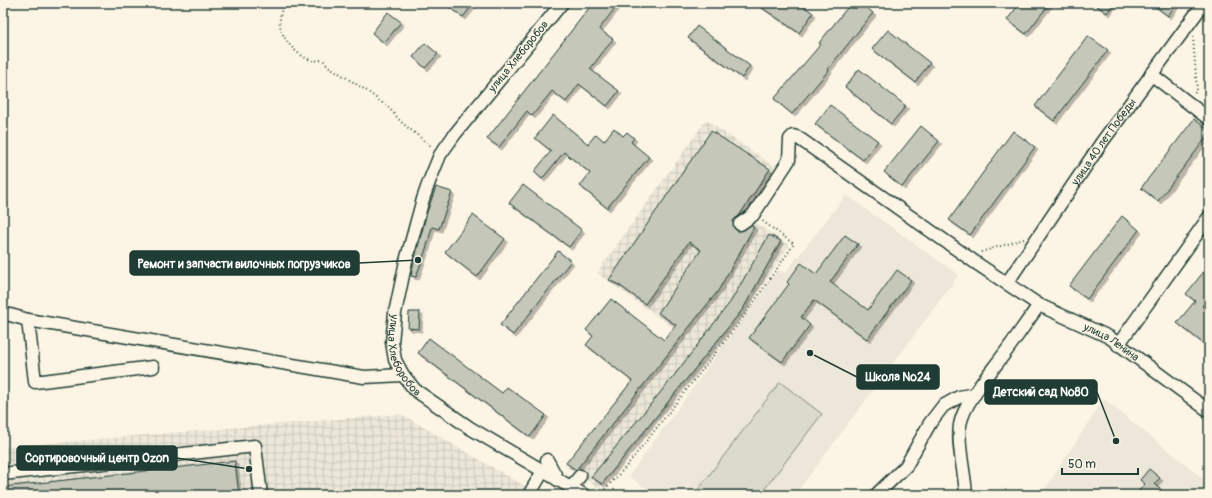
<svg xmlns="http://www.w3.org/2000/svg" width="1212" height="498" font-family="Pangolin,sans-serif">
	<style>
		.built { fill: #ece7d8 }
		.industrial { fill: url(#industrial-grid) }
		.pitch { fill: #dcdacc; stroke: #7e8c80 }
		.building { fill: #c5c7b9; stroke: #1f3d34; filter: url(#shadow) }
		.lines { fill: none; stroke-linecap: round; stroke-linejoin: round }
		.minor-casing { stroke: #1f3d34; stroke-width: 15 }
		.path { stroke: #1f3d34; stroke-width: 2; stroke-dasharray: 1 3; stroke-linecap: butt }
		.minor { stroke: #fcf5e5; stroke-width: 12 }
		.labels { text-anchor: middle; stroke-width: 3; stroke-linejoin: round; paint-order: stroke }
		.street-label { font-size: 11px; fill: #1f3d34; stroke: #fcf5e5 }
		.leader { fill: none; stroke: #1f3d34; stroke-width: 1.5 }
		.callout-dot { fill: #1f3d34; stroke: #fcf5e5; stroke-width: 1.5 }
		.callout { fill: #1f3d34; stroke: #1f3d34; stroke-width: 1.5 }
		.callout-label { font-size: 12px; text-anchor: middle; font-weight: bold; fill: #fff }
	</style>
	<defs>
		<pattern id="industrial-grid" width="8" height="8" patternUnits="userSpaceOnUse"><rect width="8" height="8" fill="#ece7d8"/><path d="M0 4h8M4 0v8" fill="none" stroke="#cac7ba"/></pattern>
		<filter id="shadow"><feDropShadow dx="3" dy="3" stdDeviation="0" flood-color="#0004"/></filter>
	</defs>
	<rect width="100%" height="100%" fill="#fcf5e5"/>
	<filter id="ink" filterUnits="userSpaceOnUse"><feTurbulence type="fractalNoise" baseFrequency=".025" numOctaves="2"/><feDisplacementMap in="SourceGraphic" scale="8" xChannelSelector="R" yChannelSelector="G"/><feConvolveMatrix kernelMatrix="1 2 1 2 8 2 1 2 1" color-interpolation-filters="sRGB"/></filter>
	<g filter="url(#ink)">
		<path class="built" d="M846,195L959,275L795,495H655L629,476L778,270L785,273Z
			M1104,399L1209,483V495H1041Z"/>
		<path class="industrial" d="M706,120L778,169L745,216L789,245L744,314L600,489L564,465L674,328L597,273Z
			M401,414L540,495H3V447Z"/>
		<path class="pitch" d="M780,382L822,414L760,495H694Z"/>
		<path class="building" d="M444,3H474L463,17Z
			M593,3H619L599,29L613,39L590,69L619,91L607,106L579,84L566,102L552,91L532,116L527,111L499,147L487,139Z
			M755,3H799L813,13L799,33Z
			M851,3H861L873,13L828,69L829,70L792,114L774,99L821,44L819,43Z
			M1020,3H1050L1026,34L1007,20Z
			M1093,3H1114L1107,13Z
			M1151,3H1177L1168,16Z
			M388,12L401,22L384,43L372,33Z
			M697,26L750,66L742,78L688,38Z
			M888,30L930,63L915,82L872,49Z
			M1088,36L1108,50L1054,121L1035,106Z
			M425,43L438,54L425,68L413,57Z
			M859,69L906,106L891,124L845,87Z
			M830,105L878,141L863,160L815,124Z
			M553,115L588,144L596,134L604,141L614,128L623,136L627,132L634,138L631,142L649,157L607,208L580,186L590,173L564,152L542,179L534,172L551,151L535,138Z
			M1194,119L1209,130V134L1158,201L1141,188Z
			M921,126L939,141L902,187L884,172Z
			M711,131L770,169L739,216L733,221L734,228L737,231L744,230L751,225L754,227L718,291L576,470L566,463L632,381L586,345L593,336L586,330L611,299L664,340L676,325L658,313L701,250L689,242L645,304L619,285L609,280Z
			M1013,131L1035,147L970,235L949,220Z
			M523,185L582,230L569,247L509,203Z
			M436,187L452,192L439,229L432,227L427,246L416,277L411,276L413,266L427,212Z
			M473,215L505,239L477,277L445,252Z
			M1122,216L1139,230L1087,299L1069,286Z
			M769,235L781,241L743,309L602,484L591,477L673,377L731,301Z
			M845,235L858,244L830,282L868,310L897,270L911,280L867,339L814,300L801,317L810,325L782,362L749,338L789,284L787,282L801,263L816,274Z
			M558,251L571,261L513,335L500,325Z
			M1209,265V297L1202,306L1209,312V316L1205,322L1209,326V348L1177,323L1195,301L1186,294Z
			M409,312H420L419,329L408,328Z
			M429,338L502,393L507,387L546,415L530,437L418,353Z
			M235,461L239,495H3V487Z
			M1149,469L1160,478L1154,484L1168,495H1135L1145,484L1140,480Z"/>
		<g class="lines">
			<g class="minor-casing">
				<g id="minor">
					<path id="s1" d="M562,3L455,134L440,155L429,182L423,199L406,261L395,313L392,342L395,360L403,375L415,390L470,428L584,495"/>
					<path d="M1151,74L1209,119"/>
					<path id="s2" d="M740,224L753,215L789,160L790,139L793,136L797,137L979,265L1039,305L1109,337L1209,411"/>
					<path id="s3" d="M1007,283L1102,142L1204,3"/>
					<path d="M3,313L28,320L364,377L403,375"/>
					<path d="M28,320L35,382L153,367"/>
					<path d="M1118,345L1209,217"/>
					<path d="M547,460L558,480"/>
					<path d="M3,474L255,446L261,495"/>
					<path d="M571,487L580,476"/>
					<path d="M529,495L543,471"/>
					<path d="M876,495L906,466L930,423L943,406L959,397L975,394"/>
					<path d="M966,495C965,473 957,446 960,425C964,401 993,370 1007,350C1018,335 1028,320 1039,305"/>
				</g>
			</g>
			<path class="path" d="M283,3C282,10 279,17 280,25C282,39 297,56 311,60C315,61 319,60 323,60L328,66L367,91L389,108L401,122L432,147
				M1193,37L1197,90L1194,94
				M981,252L1024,239
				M599,495L625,468L742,319L794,244L761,220"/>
			<use href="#minor" class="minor"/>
		</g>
	</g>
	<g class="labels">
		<g class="street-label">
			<text transform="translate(518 56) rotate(-51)" y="4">улица Хлеборобов</text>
			<text dy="4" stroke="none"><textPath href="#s3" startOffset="171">улица 40 лет Победы</textPath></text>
			<text dy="4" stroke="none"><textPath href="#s2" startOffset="487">улица Ленина</textPath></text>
			<text dy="4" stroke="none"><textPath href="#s1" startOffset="405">улица Хлеборобов</textPath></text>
		</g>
	</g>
	<path class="leader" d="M418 260L359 263M810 353L857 377M1116 441L1097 392M249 469L177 458"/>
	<g class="callout-dot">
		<circle cx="418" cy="260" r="4"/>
		<circle cx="810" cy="353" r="4"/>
		<circle cx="1116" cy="441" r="4"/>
		<circle cx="249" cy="469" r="4"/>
	</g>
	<g class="callout">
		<rect x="130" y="251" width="229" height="24" rx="4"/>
		<rect x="857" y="365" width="82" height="24" rx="4"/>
		<rect x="985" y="380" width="112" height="24" rx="4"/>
		<rect x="17" y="446" width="160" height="24" rx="4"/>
	</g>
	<g class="callout-label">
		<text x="244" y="268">Ремонт и запчасти вилочных погрузчиков</text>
		<text x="898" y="381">Школа №24</text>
		<text x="1041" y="396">Детский сад №80</text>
		<text x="97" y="462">Сортировочный центр Ozon</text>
	</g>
	<rect width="1212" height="498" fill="none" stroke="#fcf5e5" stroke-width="16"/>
	<rect x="8" y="8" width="1196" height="482" fill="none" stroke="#1f3d34" stroke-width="1.5" filter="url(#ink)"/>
	<path d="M1062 468v6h76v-6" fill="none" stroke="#1f3d34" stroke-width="2"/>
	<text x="1068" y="468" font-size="12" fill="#1f3d34" stroke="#fcf5e5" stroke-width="3" paint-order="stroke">50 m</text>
</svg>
